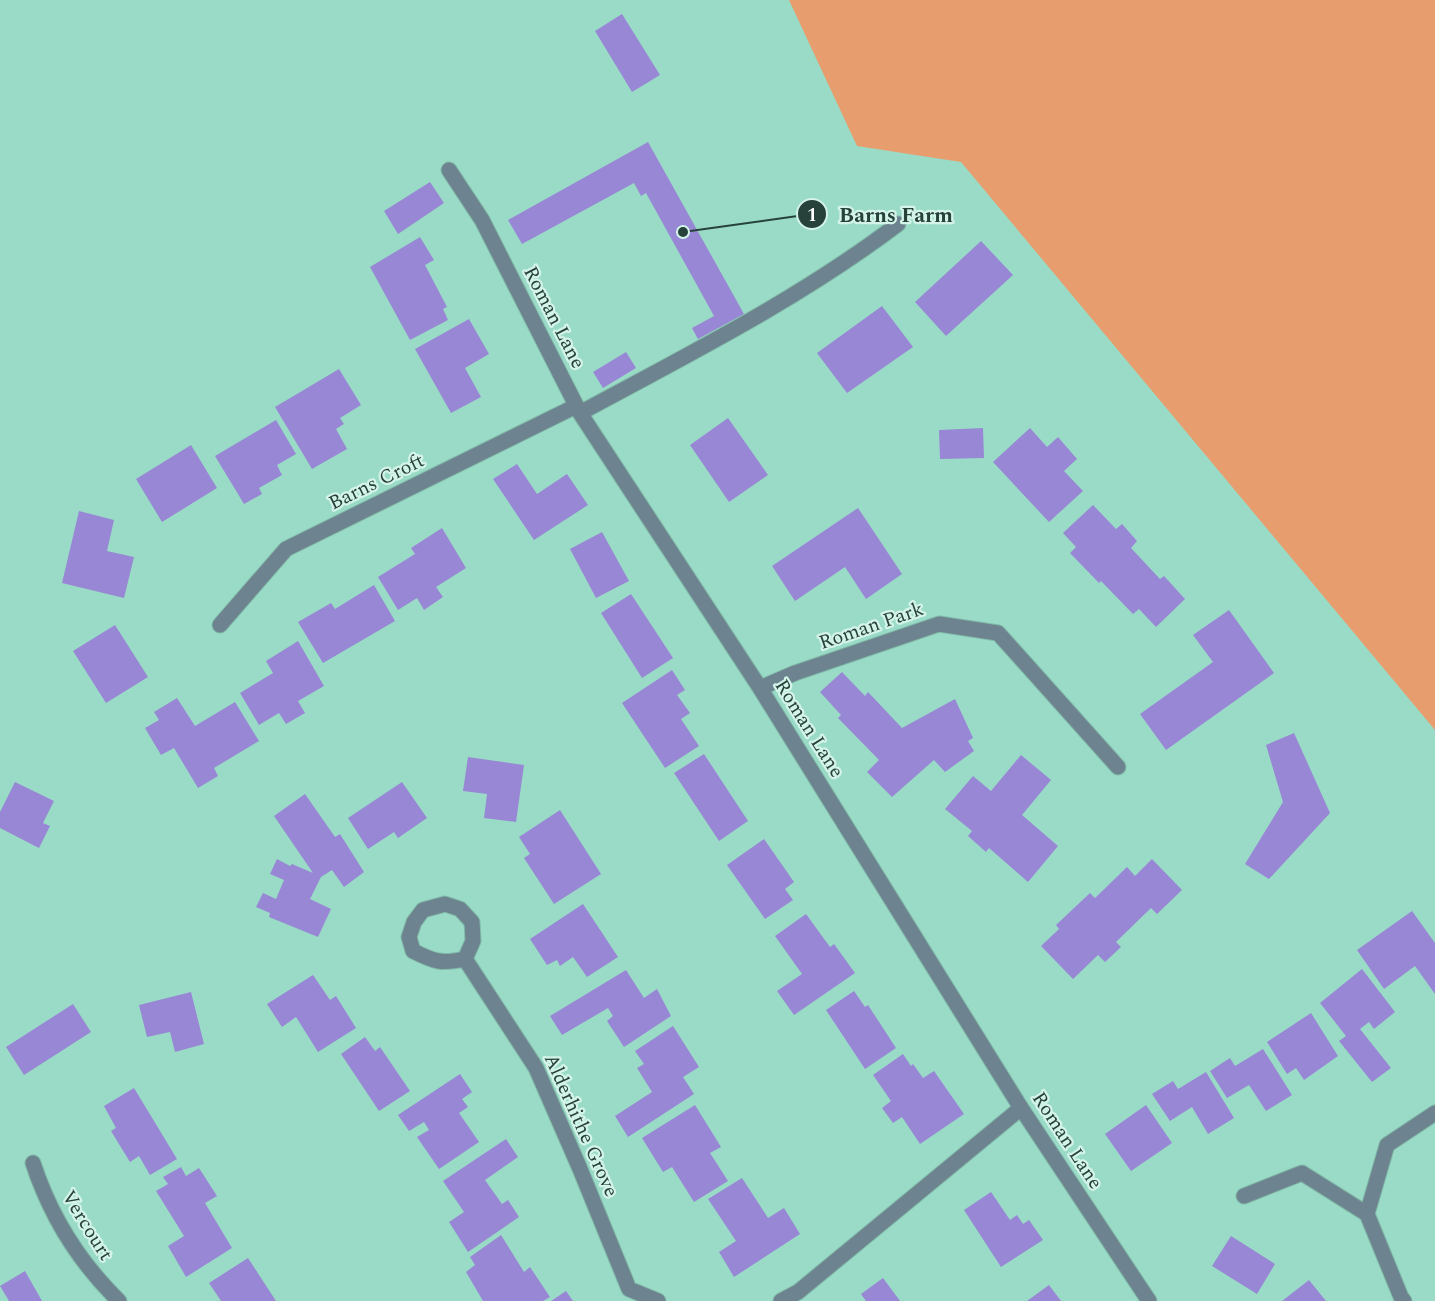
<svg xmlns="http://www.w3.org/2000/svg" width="1435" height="1301" font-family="Spectral,serif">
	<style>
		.green { fill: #e79d6d }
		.building { fill: #9887d4 }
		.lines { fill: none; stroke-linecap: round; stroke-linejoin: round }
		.minor-casing { stroke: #81b9a8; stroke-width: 17 }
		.minor { stroke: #6d838f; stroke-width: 15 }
		.labels { text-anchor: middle; stroke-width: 4.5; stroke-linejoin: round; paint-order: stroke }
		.street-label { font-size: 20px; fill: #27423a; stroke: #d4f4e9 }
		.leader { fill: none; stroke: #27423a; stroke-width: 2 }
		.callout-dot { fill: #27423a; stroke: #d4f4e9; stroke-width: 2 }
		.mark-label { font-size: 18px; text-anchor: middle; font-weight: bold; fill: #fff }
		.callout-label { font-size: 21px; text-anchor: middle; font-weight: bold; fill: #27423a; stroke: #d4f4e9; stroke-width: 4.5; stroke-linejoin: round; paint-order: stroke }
	</style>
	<rect width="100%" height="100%" fill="#9adbc7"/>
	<path class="green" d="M789,0H1435V730L961,162L857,146Z"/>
	<path class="building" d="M622,14L660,75L632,92L595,31Z
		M648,142L744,314L698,339L692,328L714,316L646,193L641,196L634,183L522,244L508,220Z
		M430,182L444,203L398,234L384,211Z
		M420,237L434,260L425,265L447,307L443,309L448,320L410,340L370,267Z
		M981,241L1013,275L946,336L915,302Z
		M882,306L913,347L847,393L817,353Z
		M469,319L489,354L465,368L481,397L451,413L415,349Z
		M626,352L636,368L603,388L593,372Z
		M339,369L361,405L340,418L344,424L336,429L347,449L312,469L275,407Z
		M728,418L768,475L729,502L690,445Z
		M276,420L296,454L277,465L282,475L259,488L262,494L244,504L215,456Z
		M983,428L984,458L940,459L939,430Z
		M1030,428L1047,447L1058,437L1077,459L1064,471L1083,491L1049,522L993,462Z
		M191,445L217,488L162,522L136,479Z
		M517,464L537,494L567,474L588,505L534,540L493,479Z
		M1093,505L1116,529L1122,524L1137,541L1131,548L1160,579L1164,576L1185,599L1156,627L1139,609L1133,614L1101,581L1099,583L1070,553L1076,547L1063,533Z
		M858,508L902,574L866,599L845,567L795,601L772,566Z
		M79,511L114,520L107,551L134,557L124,598L62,583Z
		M442,528L466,568L436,587L443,597L424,610L417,598L398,610L378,577L415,554L411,548Z
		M602,532L629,581L596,598L570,549Z
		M374,585L395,621L323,663L298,622L331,603L335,609Z
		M631,594L673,658L642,678L601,613Z
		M1229,610L1274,673L1166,750L1140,714L1213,662L1193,635Z
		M115,625L148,677L106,703L73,651Z
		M298,641L324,686L298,701L305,713L286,724L279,713L259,725L240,693L273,673L266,661Z
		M672,670L685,690L677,695L690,713L681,719L699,746L665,768L622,703Z
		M842,672L865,696L868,692L902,728L955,699L973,738L968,741L974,751L945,772L934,760L892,797L867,772L879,760L838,718L841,715L820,692Z
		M177,698L195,726L235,702L259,741L214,768L218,776L198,788L174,748L161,755L145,728L159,720L154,712Z
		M1294,733L1330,813L1269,879L1245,864L1283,802L1266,745Z
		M704,754L748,821L719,841L674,773Z
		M1021,755L1051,780L1022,815L1058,846L1028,882L989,848L986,852L968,836L972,831L945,809L973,776L991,791Z
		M468,757L524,765L516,822L484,818L487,794L463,791Z
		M15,782L54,801L43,823L50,826L39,848L0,828V812Z
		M402,782L427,818L398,838L394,832L368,849L348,818Z
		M305,794L335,837L340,834L364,872L344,887L332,870L321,877L310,899L331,909L318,937L269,917L270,913L256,907L263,893L276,899L284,880L270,874L277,859L290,866L292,864L313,873L274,816Z
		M560,810L601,874L554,904L524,858L530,854L519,837Z
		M764,839L794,882L785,889L793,900L765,919L727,865Z
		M1152,859L1182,890L1157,914L1151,908L1116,942L1121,947L1105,962L1098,955L1073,979L1041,946L1059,929L1056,925L1090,893L1095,898L1127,867L1135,876Z
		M583,904L618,957L587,977L573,957L560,966L557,960L547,965L530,939Z
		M1412,911L1435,943V994L1415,966L1384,989L1357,950Z
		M806,914L830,947L834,944L855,973L794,1015L777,991L802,974L775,936Z
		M1362,969L1395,1012L1374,1029L1369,1022L1360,1029L1391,1068L1372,1082L1339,1041L1346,1036L1320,1003Z
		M626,970L644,998L657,989L671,1016L624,1047L607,1021L613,1016L608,1008L562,1035L550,1016Z
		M313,975L330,1000L336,996L356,1028L318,1052L296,1017L282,1027L267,1004Z
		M854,991L865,1007L868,1005L896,1048L865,1069L826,1010Z
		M191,992L204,1044L175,1052L170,1032L147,1037L139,1005Z
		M73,1004L91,1032L24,1075L6,1047Z
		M1311,1013L1338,1056L1304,1080L1296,1068L1287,1074L1267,1042Z
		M673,1026L699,1067L683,1077L694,1094L628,1137L615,1116L652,1092L637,1068L644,1064L635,1051Z
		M365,1037L375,1051L380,1047L410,1091L379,1111L341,1054Z
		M1263,1049L1292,1095L1266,1111L1249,1085L1227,1098L1210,1071L1230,1058L1235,1066Z
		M903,1054L911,1066L913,1064L923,1078L934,1071L964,1114L920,1144L902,1117L893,1123L882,1108L891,1101L873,1075Z
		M1206,1072L1234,1118L1208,1134L1192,1107L1170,1121L1152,1094L1173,1081L1178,1089Z
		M460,1074L472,1092L462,1099L468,1107L459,1113L479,1142L439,1169L417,1137L429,1130L424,1122L409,1131L398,1115Z
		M134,1088L177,1159L150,1175L139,1156L130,1162L111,1131L116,1128L104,1106Z
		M695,1105L721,1147L710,1153L728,1181L694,1202L672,1167L663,1172L642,1138Z
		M1146,1105L1172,1143L1131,1171L1105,1134Z
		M506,1139L518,1157L485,1180L502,1204L508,1200L519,1217L468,1252L449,1222L464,1212L443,1181Z
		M181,1167L186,1176L199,1168L217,1196L205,1203L232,1248L186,1277L168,1246L184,1236L156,1191L168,1184L163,1177Z
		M742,1178L768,1218L784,1208L800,1234L734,1277L719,1252L736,1241L708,1199Z
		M991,1192L1010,1220L1017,1215L1023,1224L1029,1220L1043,1240L1001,1267L964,1210Z
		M501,1235L524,1272L530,1267L550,1297L543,1301H483L466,1272L475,1265L470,1257Z
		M1231,1236L1275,1264L1257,1294L1212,1266Z
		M248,1258L276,1301H221L209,1283Z
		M25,1271L42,1301H9L0,1286Z
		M883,1278L900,1301H866L861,1294Z
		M1309,1280L1326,1301H1282Z
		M1049,1285L1061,1301H1027Z
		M566,1291L573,1301H551Z"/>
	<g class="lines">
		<g class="minor-casing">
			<path id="minor" d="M449,170L482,220L580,413L760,688L1021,1108L1149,1301
				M580,413C689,354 799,299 898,224
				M220,625L286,549L576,406
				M760,688L795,673L939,624L998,633L1118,767
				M445,904L460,909L472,922L473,941L465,959C441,964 435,962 413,951L409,937L414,922L423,910Z
				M465,959L536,1068L580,1169L629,1289L658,1301
				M33,1163C50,1215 80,1263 119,1301
				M1244,1196L1302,1173L1367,1214L1401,1297L1404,1301
				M1367,1214L1387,1145L1435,1113
				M781,1301L798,1292L1021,1108"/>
		</g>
		<use href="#minor" class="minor"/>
	</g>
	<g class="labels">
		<g class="street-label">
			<text transform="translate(555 317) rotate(63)" y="7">Roman Lane</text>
			<text transform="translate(376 481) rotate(-26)" y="7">Barns Croft</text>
			<text transform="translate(871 625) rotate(-19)" y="7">Roman Park</text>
			<text transform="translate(810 728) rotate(58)" y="7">Roman Lane</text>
			<text transform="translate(582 1125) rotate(66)" y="7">Alderhithe Grove</text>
			<text transform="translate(1068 1140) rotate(57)" y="7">Roman Lane</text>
			<text transform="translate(88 1225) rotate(58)" y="7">Vercourt</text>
		</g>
	</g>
	<path class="leader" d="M683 232L812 214"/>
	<g class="callout-dot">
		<circle cx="683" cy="232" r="6"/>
		<circle cx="812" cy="214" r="15"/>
	</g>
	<g class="mark-label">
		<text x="812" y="221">1</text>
	</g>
	<g class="callout-label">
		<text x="896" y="222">Barns Farm</text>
	</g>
</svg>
